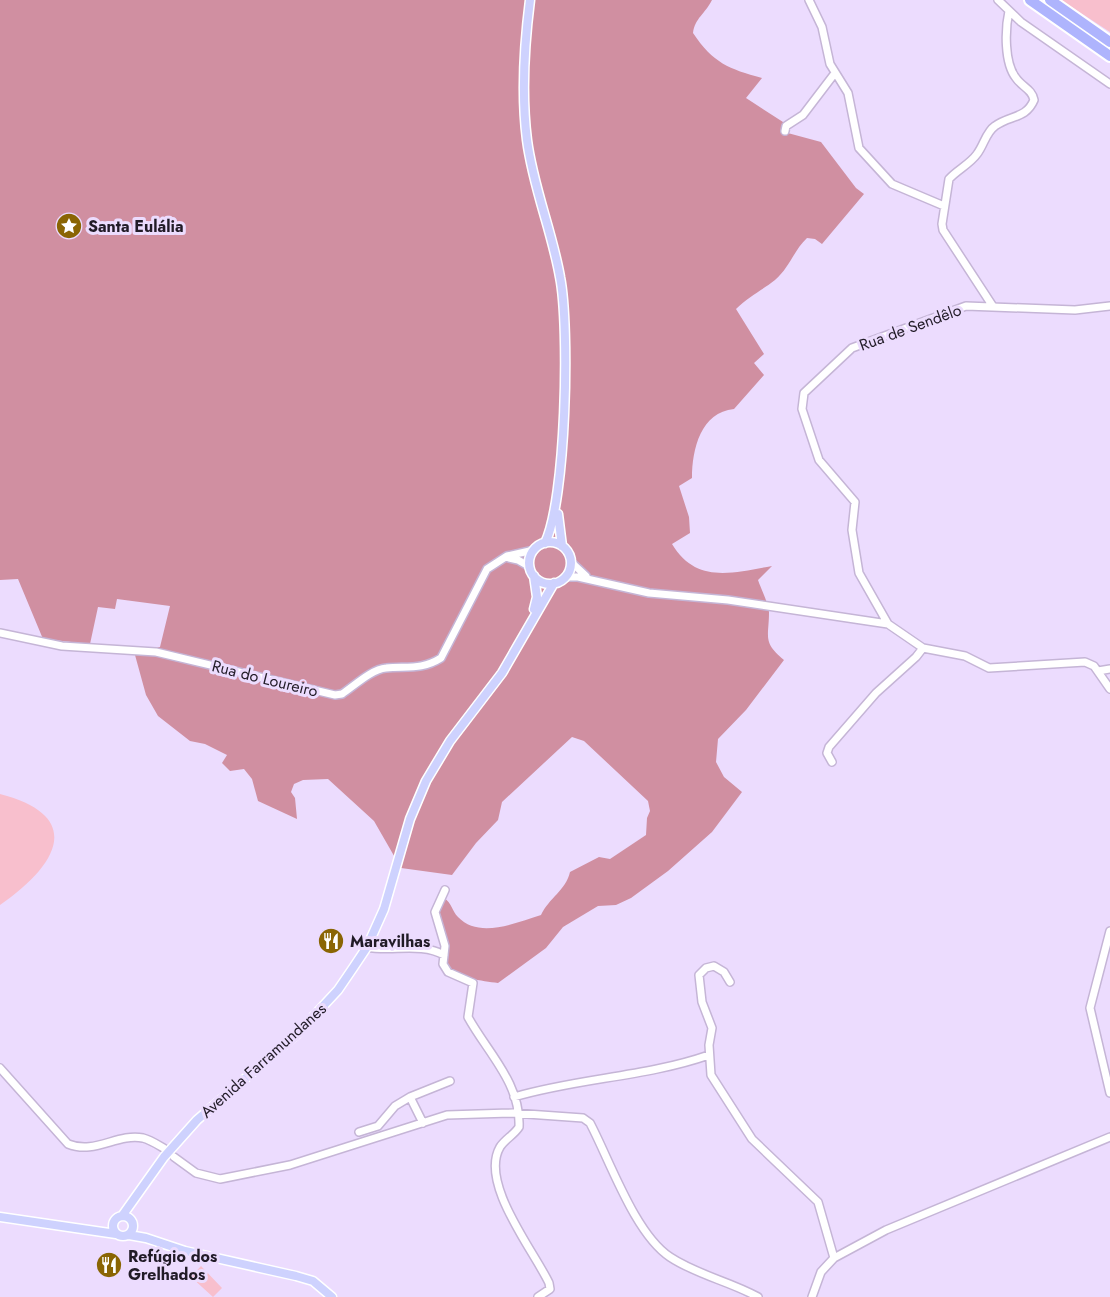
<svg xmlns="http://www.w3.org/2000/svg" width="1110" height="1297" font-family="Jost,sans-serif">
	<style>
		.green { fill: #f8bfcd }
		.forest { fill: #d08fa1 }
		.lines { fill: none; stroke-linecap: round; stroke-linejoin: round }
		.minor-casing { stroke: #c5b5d6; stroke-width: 10 }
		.major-casing { stroke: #fff; stroke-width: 11 }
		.highway-casing { stroke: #fff; stroke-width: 14 }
		.minor { stroke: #fff; stroke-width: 7 }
		.major { stroke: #ced2fe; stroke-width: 8 }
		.highway { stroke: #aeb4fd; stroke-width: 10 }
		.labels { text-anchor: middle; stroke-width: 6; stroke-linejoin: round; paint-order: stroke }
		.poi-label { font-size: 16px; font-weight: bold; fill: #211b27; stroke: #ecdcfe; text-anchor: start }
		.street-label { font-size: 16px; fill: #211b27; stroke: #ecdcfe }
	</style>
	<rect width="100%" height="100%" fill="#ecdcfe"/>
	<path class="green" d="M1061,0H1110V32Z
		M0,794C88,817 55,867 0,905Z
		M201,1266L222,1288L213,1297L191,1277Z"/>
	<path class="forest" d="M0,0H712C705,14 695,18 693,33C713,63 729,69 762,78L746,98L783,122L784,132L821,142L856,188L864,194L822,244L815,239L807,238C794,250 790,267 775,280C761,291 749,296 736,309L764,354L754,363L764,375L734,409C701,412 692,449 692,478L679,486L689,517L690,533L672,544C696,584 732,573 772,566L758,580C761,589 768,602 769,612C769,637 762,642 784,660L746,710L718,739L716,762L724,777L742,792L712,832L668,871L631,898L616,905L598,906L563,927L546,948L498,983C482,981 458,978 447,966L437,912L444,898C452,903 452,911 458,917C479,939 515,923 541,915C549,898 566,890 570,872L599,857L610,859L646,835L647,818L650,811L648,801L584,741L572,737L502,802L498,820L476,843L452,875L401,868L374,821L328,779L303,780L294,784L291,792L295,798L297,819L258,801L252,779L244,769L230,771L222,763L227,755L205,744L190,741L158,716L146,695L135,655L136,652L160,647L170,606L117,599L115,609L98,607L90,644L43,639L18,579L0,580Z"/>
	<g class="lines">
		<g class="minor-casing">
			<path id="minor" d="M809,0L822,27L830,64L848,93L859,148L892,184L944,206
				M998,0L1021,22L1110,84
				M785,131L786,126L803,115L835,73
				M992,305L943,230L942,224L949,179C957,170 970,164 977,154C984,145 986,132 995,126C1010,115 1026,119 1034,100C1032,89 1022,87 1016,78C1004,63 1005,29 1009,11
				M509,558L518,560L530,567
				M571,562L586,576
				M565,577H578L649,593L728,600L888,624L923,648L965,656L989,668L1085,662L1094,666L1110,689
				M888,624L859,573L852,530L855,502L819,460L802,409L804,393L852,348L966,306L1075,310L1110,306
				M0,633L62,646L156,652L335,695L342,694C354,686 372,669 386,668C407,666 422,670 441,658L487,569L507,556L534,550
				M1098,671L1110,669
				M832,762L827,753L829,747L876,693L916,657L923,648
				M445,890L435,912L445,946L443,964L448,972L473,983L468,1017C487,1052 521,1083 519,1127C514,1135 505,1139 500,1147C479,1183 534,1251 549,1283L550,1289L538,1297
				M1110,931L1090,1008L1110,1093
				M367,947C391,952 421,942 444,955
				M730,982L724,972L714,966L706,968L699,975L702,1002L712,1028L709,1045L711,1075L752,1139L818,1202L834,1258
				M0,1068L68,1144C95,1155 117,1133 143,1138C151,1140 158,1145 165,1149
				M410,1097L423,1123
				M514,1097C578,1078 646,1077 709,1055
				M359,1132L378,1126L395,1106L410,1097L450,1081
				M174,1157L196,1173L220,1179L290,1165L447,1115L513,1113L583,1118L590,1123C610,1161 635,1234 670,1257C697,1275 729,1281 758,1297
				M812,1297L821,1272L834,1258L886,1230L1110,1137"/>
		</g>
		<g class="major-casing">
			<path id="major" d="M530,0C524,47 521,93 527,140C533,187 552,231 560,277C570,327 566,501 545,543
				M558,514L562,546
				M529 563a21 21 0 1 1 42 0a21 21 0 1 1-42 0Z
				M534,609L537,597L534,576
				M113 1226a10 10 0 1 1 20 0a10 10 0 1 1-20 0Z
				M122,1216L164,1157L197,1120L297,1034L338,990L353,968L367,947L384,909L410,819L426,781L450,741L502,673L554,583
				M0,1217L116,1234
				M129,1235L146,1238L185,1251L296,1276L313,1281L332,1297"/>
		</g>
		<g class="highway-casing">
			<path id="highway" d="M1030,0L1110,56
				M1050,0L1110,42"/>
		</g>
		<use href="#minor" class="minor"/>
		<use href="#major" class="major"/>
		<use href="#highway" class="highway"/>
	</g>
	<defs>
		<g id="sight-disc" transform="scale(1.35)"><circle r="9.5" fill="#8a6504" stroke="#ecdcfe"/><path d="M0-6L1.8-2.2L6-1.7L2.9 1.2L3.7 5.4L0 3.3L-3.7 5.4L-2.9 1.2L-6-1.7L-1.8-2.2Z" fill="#fff"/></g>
		<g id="restaurant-disc" transform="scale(1.35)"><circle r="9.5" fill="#8a6504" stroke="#ecdcfe"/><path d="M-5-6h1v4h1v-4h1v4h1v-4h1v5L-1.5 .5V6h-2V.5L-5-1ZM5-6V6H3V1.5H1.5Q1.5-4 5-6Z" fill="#fff"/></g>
	</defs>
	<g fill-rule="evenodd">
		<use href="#sight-disc" x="69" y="226"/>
		<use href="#restaurant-disc" x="331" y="941"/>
		<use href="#restaurant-disc" x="109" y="1265"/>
	</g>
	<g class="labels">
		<g class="poi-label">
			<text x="88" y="232">Santa Eulália</text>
			<text x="350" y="947">Maravilhas</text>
			<text x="128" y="1262">Refúgio dos<tspan x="128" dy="18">Grelhados</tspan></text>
		</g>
		<g class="street-label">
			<text transform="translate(910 327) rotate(-20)" y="6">Rua de Sendêlo</text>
			<text transform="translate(265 678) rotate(14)" y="6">Rua do Loureiro</text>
			<text transform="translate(263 1060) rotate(-42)" y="6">Avenida Farramundanes</text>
		</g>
	</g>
</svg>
